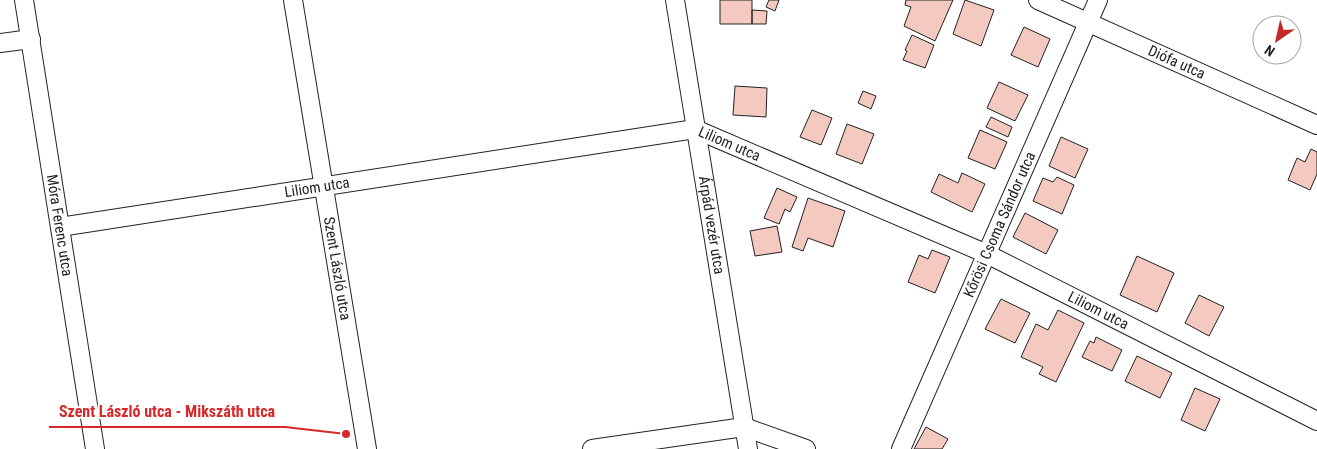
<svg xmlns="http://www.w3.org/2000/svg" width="1317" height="449" font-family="'Roboto Condensed',sans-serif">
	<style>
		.building { fill: #f3c9c0; stroke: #222 }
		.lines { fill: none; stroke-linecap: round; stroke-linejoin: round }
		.minor-casing { stroke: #222; stroke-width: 20 }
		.minor { stroke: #fff; stroke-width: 18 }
		.labels { text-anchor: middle; stroke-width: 4; stroke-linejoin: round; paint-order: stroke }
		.street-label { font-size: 15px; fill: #222; stroke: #fff }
		.leader { fill: none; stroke: #d62828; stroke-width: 2 }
		.callout-dot { fill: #d62828; stroke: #fff; stroke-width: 2 }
		.callout-label { font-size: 16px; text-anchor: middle; font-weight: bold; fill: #d62828; stroke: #fff; stroke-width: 4; stroke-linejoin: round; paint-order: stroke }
	</style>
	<rect width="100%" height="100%" fill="#fff"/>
	<path class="building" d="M720,0H752V24H720Z
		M769,0H779L775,11L766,7Z
		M906,0H953L935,41L904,26L911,7L905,5Z
		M965,0L994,10L981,46L953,34Z
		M752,10L767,11L766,24H752Z
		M1024,27L1050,39L1038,67L1011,55Z
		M912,35L934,45L925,68L903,60L907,51L905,50Z
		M999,82L1028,95L1015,121L987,108Z
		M735,86L767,88L766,117L733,115Z
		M863,91L876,96L871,109L858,103Z
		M812,110L832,118L821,145L800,137Z
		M991,117L1012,127L1008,137L986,127Z
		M847,124L874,134L862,164L836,154Z
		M980,130L1007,142L995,169L968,158Z
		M1061,137L1088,149L1075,178L1049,166Z
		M1311,149L1317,152V174L1310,190L1288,180L1297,158L1305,162Z
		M962,173L985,184L972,212L931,192L939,174L958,183Z
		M1057,177L1074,185L1062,214L1033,201L1043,178L1053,182Z
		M777,188L797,197L790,212L785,209L779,224L764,218Z
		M808,198L845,211L833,247L808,238L803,251L792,247Z
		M1025,213L1058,230L1046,254L1013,237Z
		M777,226L782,252L755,256L750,231Z
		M932,250L950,257L935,293L908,282L919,255L928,259Z
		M1137,256L1174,273L1157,312L1120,295Z
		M1199,295L1224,307L1209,336L1185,323Z
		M1001,299L1030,313L1015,343L985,329Z
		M1058,310L1084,323L1056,382L1039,374L1043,367L1021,357L1036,324L1048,330Z
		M1096,337L1122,350L1112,371L1082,357L1090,341L1094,343Z
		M1137,356L1172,373L1160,398L1125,381Z
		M1195,388L1220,399L1205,431L1181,420Z
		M926,427L948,439L942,449H914Z"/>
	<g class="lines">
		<g class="minor-casing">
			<g id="minor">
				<path id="s1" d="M24,0L95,449"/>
				<path id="s2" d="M293,0L367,449"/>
				<path id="s3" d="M675,0L748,449"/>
				<path id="s4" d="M1038,0L1317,125"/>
				<path d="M0,43L31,39"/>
				<path id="s5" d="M60,227L695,129L987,254L1317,421"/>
				<path d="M592,449L744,427L806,449"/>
				<path id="s6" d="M901,449L1098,0"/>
			</g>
		</g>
		<use href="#minor" class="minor"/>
	</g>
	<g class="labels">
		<g class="street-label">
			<text dy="5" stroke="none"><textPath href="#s4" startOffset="152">Diófa utca</textPath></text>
			<text dy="5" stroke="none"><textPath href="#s5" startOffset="680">Liliom utca</textPath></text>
			<text dy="5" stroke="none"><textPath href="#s5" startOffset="260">Liliom utca</textPath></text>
			<text dy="5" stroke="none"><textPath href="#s1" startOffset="228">Móra Ferenc utca</textPath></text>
			<text dy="5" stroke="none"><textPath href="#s3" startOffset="228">Árpád vezér utca</textPath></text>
			<text dy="5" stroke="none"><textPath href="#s6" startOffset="245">Kőrösi Csoma Sándor utca</textPath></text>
			<text dy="5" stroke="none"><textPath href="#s2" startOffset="272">Szent László utca</textPath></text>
			<text dy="5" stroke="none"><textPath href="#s5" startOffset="1085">Liliom utca</textPath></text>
		</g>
	</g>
	<path class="leader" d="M346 434L285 427H49"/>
	<circle class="callout-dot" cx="346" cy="434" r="5"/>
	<g class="callout-label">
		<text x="167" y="417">Szent László utca - Mikszáth utca</text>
	</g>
	<g transform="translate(1277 40) rotate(214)"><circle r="24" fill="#ffffff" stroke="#a7a7a7"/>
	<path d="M0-4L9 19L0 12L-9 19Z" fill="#c62828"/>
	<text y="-8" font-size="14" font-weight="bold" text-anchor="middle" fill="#222222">N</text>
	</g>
</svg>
